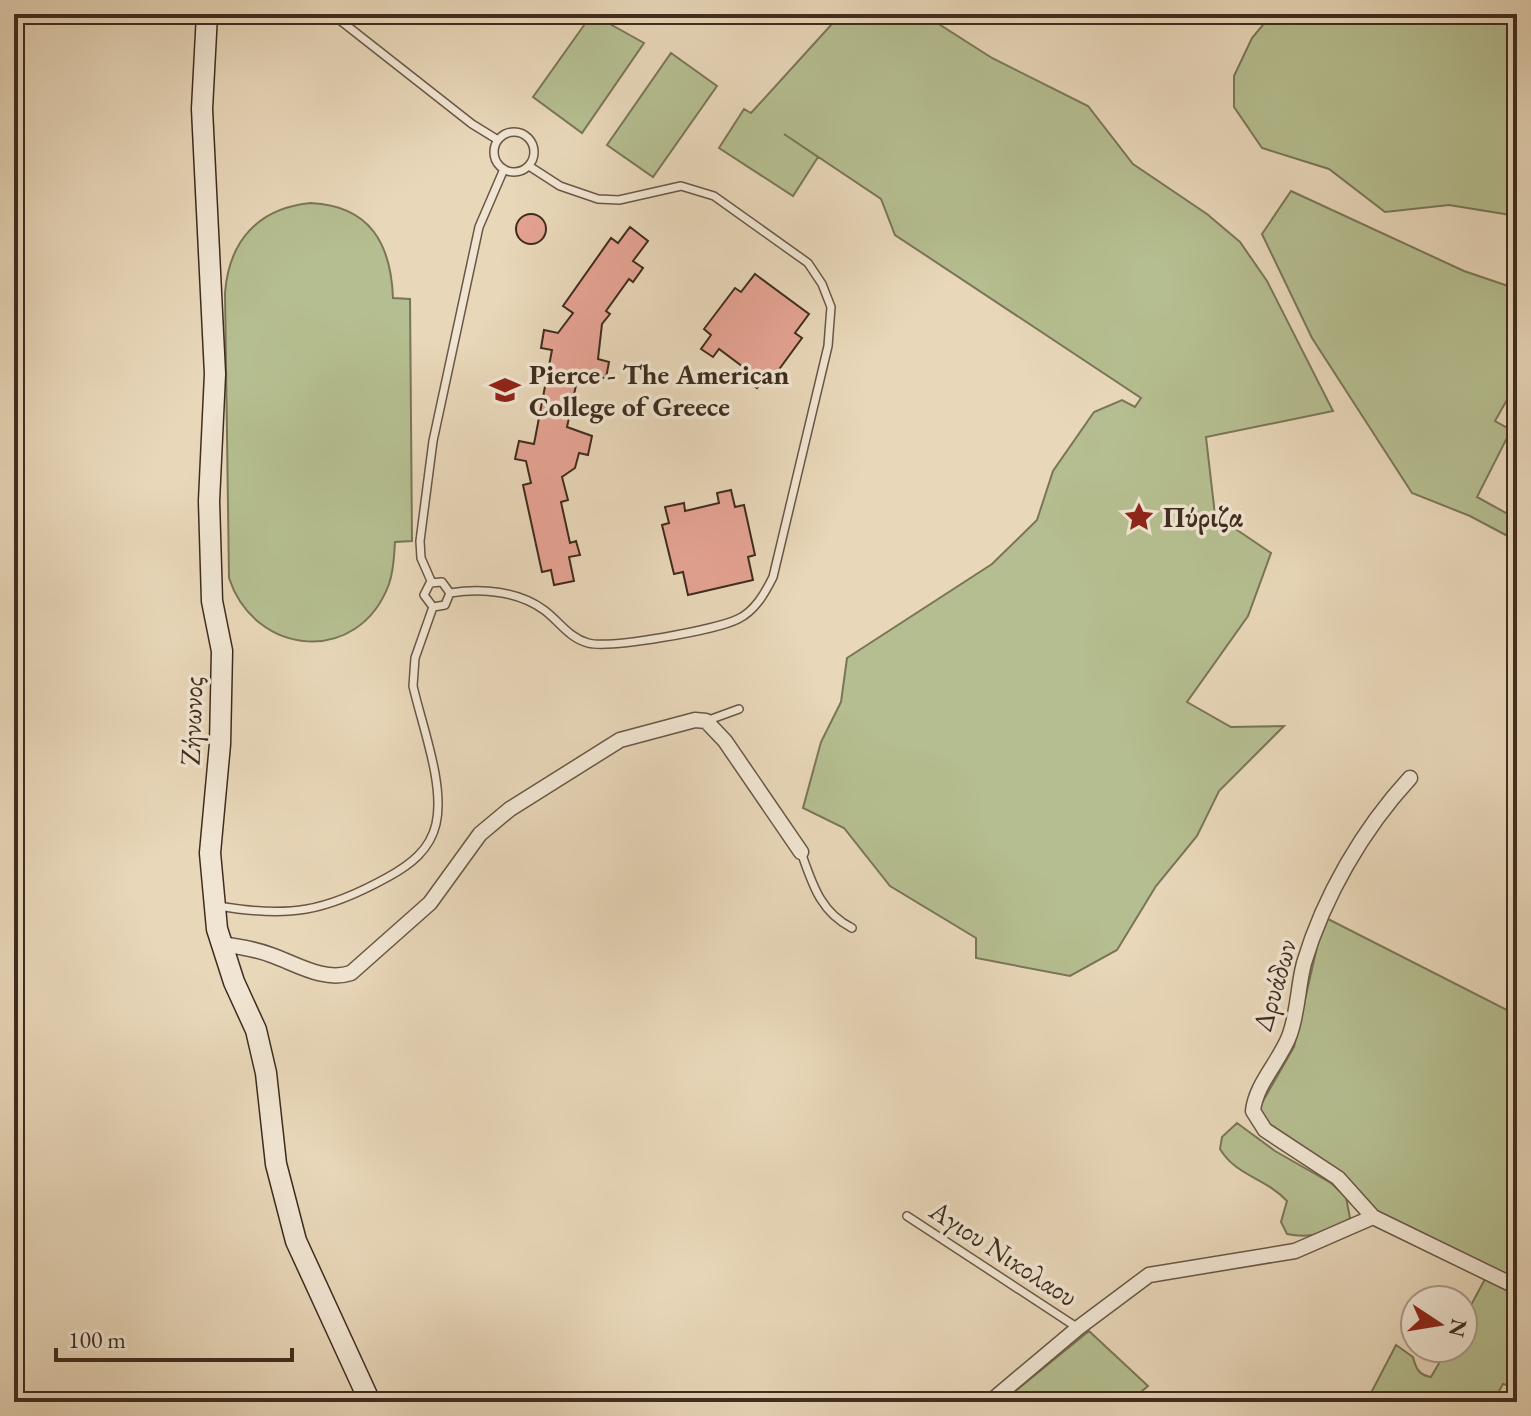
<svg xmlns="http://www.w3.org/2000/svg" width="1531" height="1416" font-family="'EB Garamond',serif">
	<style>
		.green { fill: #b5be90; stroke: #7a7557; stroke-width: 2 }
		.building { fill: #e5a393; stroke: #3f2c1e; stroke-width: 2 }
		.lines { fill: none; stroke-linecap: round; stroke-linejoin: round }
		.lane-casing { stroke: #695745; stroke-width: 10 }
		.street-casing { stroke: #695745; stroke-width: 17 }
		.secondary-casing { stroke: #3f2c1e; stroke-width: 23 }
		.lane { stroke: #f0e5d2; stroke-width: 7 }
		.street { stroke: #f0e5d2; stroke-width: 14 }
		.secondary { stroke: #f0e5d2; stroke-width: 20 }
		.labels { text-anchor: middle; stroke-width: 7; stroke-linejoin: round; paint-order: stroke }
		.poi-label { font-size: 28px; font-weight: bold; fill: #3f2c1e; stroke: #f0e5d2; text-anchor: start }
		.street-label { font-size: 28px; fill: #3f2c1e; stroke: #f0e5d2 }
	</style>
	<rect width="100%" height="100%" fill="#e8d7b9"/>
	<filter id="stains"><feTurbulence type="fractalNoise" baseFrequency=".0025" numOctaves="4"/><feColorMatrix values="0 0 0 0 .2 0 0 0 0 .09 0 0 0 0 .02 0 0 0 .5 -.17"/></filter>
	<radialGradient id="worn" r=".72"><stop offset=".6" stop-color="#630" stop-opacity="0"/><stop offset="1" stop-color="#630" stop-opacity=".3"/></radialGradient>
	<path class="green" d="M592,14L644,43L582,133L533,97Z
		M841,14H923L992,58L1088,106L1133,164L1207,214L1240,242L1267,281L1333,411L1206,437L1215,515L1271,553L1248,616L1187,702L1231,727L1284,726L1219,791L1197,836L1156,886L1117,950L1070,976L976,958V938L890,886L844,828L803,808L821,742L841,702L847,658L992,564L1037,520L1053,471L1094,412L1122,400L1135,407L1141,398L895,235L881,199L784,134L818,157L793,196L719,148L744,109L751,113Z
		M1272,14H1517V216L1449,205L1385,212L1329,169L1262,148L1234,107V76L1252,38Z
		M671,53L717,86L653,177L607,145Z
		M1291,191L1464,271L1517,289V382L1495,421L1511,430L1477,497L1517,519V541L1470,516L1412,493L1312,338L1262,234Z
		M311,203C371,206 391,245 393,298L410,299L412,541L395,542C394,556 394,570 389,584C359,666 255,657 229,578L225,293C229,241 258,208 311,203Z
		M1328,919L1517,1015V1280L1377,1212L1270,1128L1259,1108L1294,1047L1318,943Z
		M1237,1123L1275,1151L1331,1183L1346,1197L1350,1218C1333,1233 1309,1239 1287,1234L1281,1222L1287,1201C1266,1178 1236,1176 1220,1149L1222,1137Z
		M1485,1279L1517,1294V1388L1503,1384L1493,1402H1391L1372,1391L1396,1345L1413,1357C1416,1369 1419,1375 1431,1377L1448,1348H1463V1320Z
		M1089,1331L1148,1386L1129,1402H1002Z"/>
	<path class="building" d="M516 229a15 15 0 1 1 30 0a15 15 0 1 1-30 0Z
		M630,227L648,241L633,261L643,268L633,282L629,279L606,311L610,314L602,324L598,359L609,362L606,378L578,376L567,427L592,436L588,455L579,453L575,468L562,477L568,500L561,502L570,543L576,541L580,555L569,557L574,581L554,585L551,570L542,572L523,485L531,483L526,461L515,459L519,441L534,444L552,350L541,348L544,330L558,333L573,313L563,306L611,238L618,243Z
		M755,274L809,314L795,333L802,338L772,379L767,374L757,388L742,377L747,370L719,349L713,357L701,349L711,335L704,329L735,288L741,292Z
		M731,490L735,507L744,505L755,555L748,557L753,580L688,595L683,572L674,574L662,525L669,523L665,507L684,503L685,511L719,503L717,493Z"/>
	<g class="lines">
		<g class="lane-casing">
			<path id="lane" d="M332,14L472,124L498,140
				M494 152a20 20 0 1 1 40 0a20 20 0 1 1-40 0Z
				M432,583L421,558L420,541L433,441L479,227L504,169
				M450,593C482,588 518,591 544,610C559,621 569,638 588,643C610,649 716,630 738,619C755,611 765,593 773,577L828,346L831,307L822,284L808,263L714,196L681,186L619,200L598,199L560,186L529,166
				M433,607L424,595L430,583L442,582L450,593
				M433,607L445,605L450,593
				M706,721L739,709
				M801,852C812,883 820,912 852,928
				M218,906C289,918 325,912 388,877C410,865 430,850 436,824C445,785 422,726 413,686L415,658L433,607
				M907,1216L1078,1328"/>
		</g>
		<g class="street-casing">
			<path id="street" d="M220,944C237,946 255,949 271,955C297,964 324,982 351,973L430,903L480,834L510,809L620,740L695,720L706,721L725,741L801,852
				M1373,1217L1338,1178L1265,1130L1253,1111C1256,1083 1281,1060 1290,1034C1298,1011 1298,986 1304,963C1324,896 1363,829 1410,778
				M990,1402L1078,1328L1149,1275L1295,1251L1373,1217L1517,1287"/>
		</g>
		<g class="secondary-casing">
			<path id="secondary" d="M207,14L202,109L215,374L209,501L212,601L222,651L220,744L210,853L217,929L234,982L256,1030L266,1073L276,1164L296,1241L370,1402"/>
		</g>
		<use href="#lane" class="lane"/>
		<use href="#street" class="street"/>
		<use href="#secondary" class="secondary"/>
	</g>
	<defs>
		<g id="school-bare" transform="scale(2.4)"><path d="M0-5L7-2L0 1L-7-2ZM-4 1L0 2.5L4 1V4Q0 6-4 4Z" fill="#8f2418" stroke="#f0e5d2" stroke-width="2.5" paint-order="stroke"/></g>
		<g id="sight-bare" transform="scale(2.4)"><path d="M0-6L1.8-2.2L6-1.7L2.9 1.2L3.7 5.4L0 3.3L-3.7 5.4L-2.9 1.2L-6-1.7L-1.8-2.2Z" fill="#8f2418" stroke="#f0e5d2" stroke-width="2.5" paint-order="stroke"/></g>
	</defs>
	<g fill-rule="evenodd">
		<use href="#school-bare" x="505" y="390"/>
		<use href="#sight-bare" x="1139" y="517"/>
	</g>
	<g class="labels">
		<g class="poi-label">
			<text x="529" y="384">Pierce - The American<tspan x="529" dy="32">College of Greece</tspan></text>
			<text x="1163" y="527">Πύριζα</text>
		</g>
		<g class="street-label">
			<text transform="translate(191 721) rotate(-88)" y="10">Ζήνωνος</text>
			<text transform="translate(1274 985) rotate(-74)" y="10">Δρυάδων</text>
			<text transform="translate(1004 1253) rotate(33)" y="10">Αγιου Νικολαου</text>
		</g>
	</g>
	<rect width="1531" height="1416" fill="none" stroke="#e8d7b9" stroke-width="48"/>
	<rect x="16" y="16" width="1499" height="1384" fill="none" stroke="#3f2c1e" stroke-width="4"/>
	<rect x="24" y="24" width="1483" height="1368" fill="none" stroke="#3f2c1e" stroke-width="2"/>
	<g transform="translate(1439 1324) rotate(102)"><circle r="38" fill="#f0e5d2" stroke="#a99b8a" stroke-width="2"/>
	<path d="M0-6L14 30L0 20L-14 30Z" fill="#8f2418"/>
	<text y="-12" font-size="22" font-weight="bold" text-anchor="middle" fill="#3f2c1e">N</text>
	</g>
	<path d="M56 1348v12h236v-12" fill="none" stroke="#3f2c1e" stroke-width="4"/>
	<text x="68" y="1348" font-size="24" fill="#3f2c1e" stroke="#f0e5d2" stroke-width="6" paint-order="stroke">100 m</text>
	<rect width="100%" height="100%" filter="url(#stains)"/>
	<rect width="100%" height="100%" fill="url(#worn)"/>
</svg>
